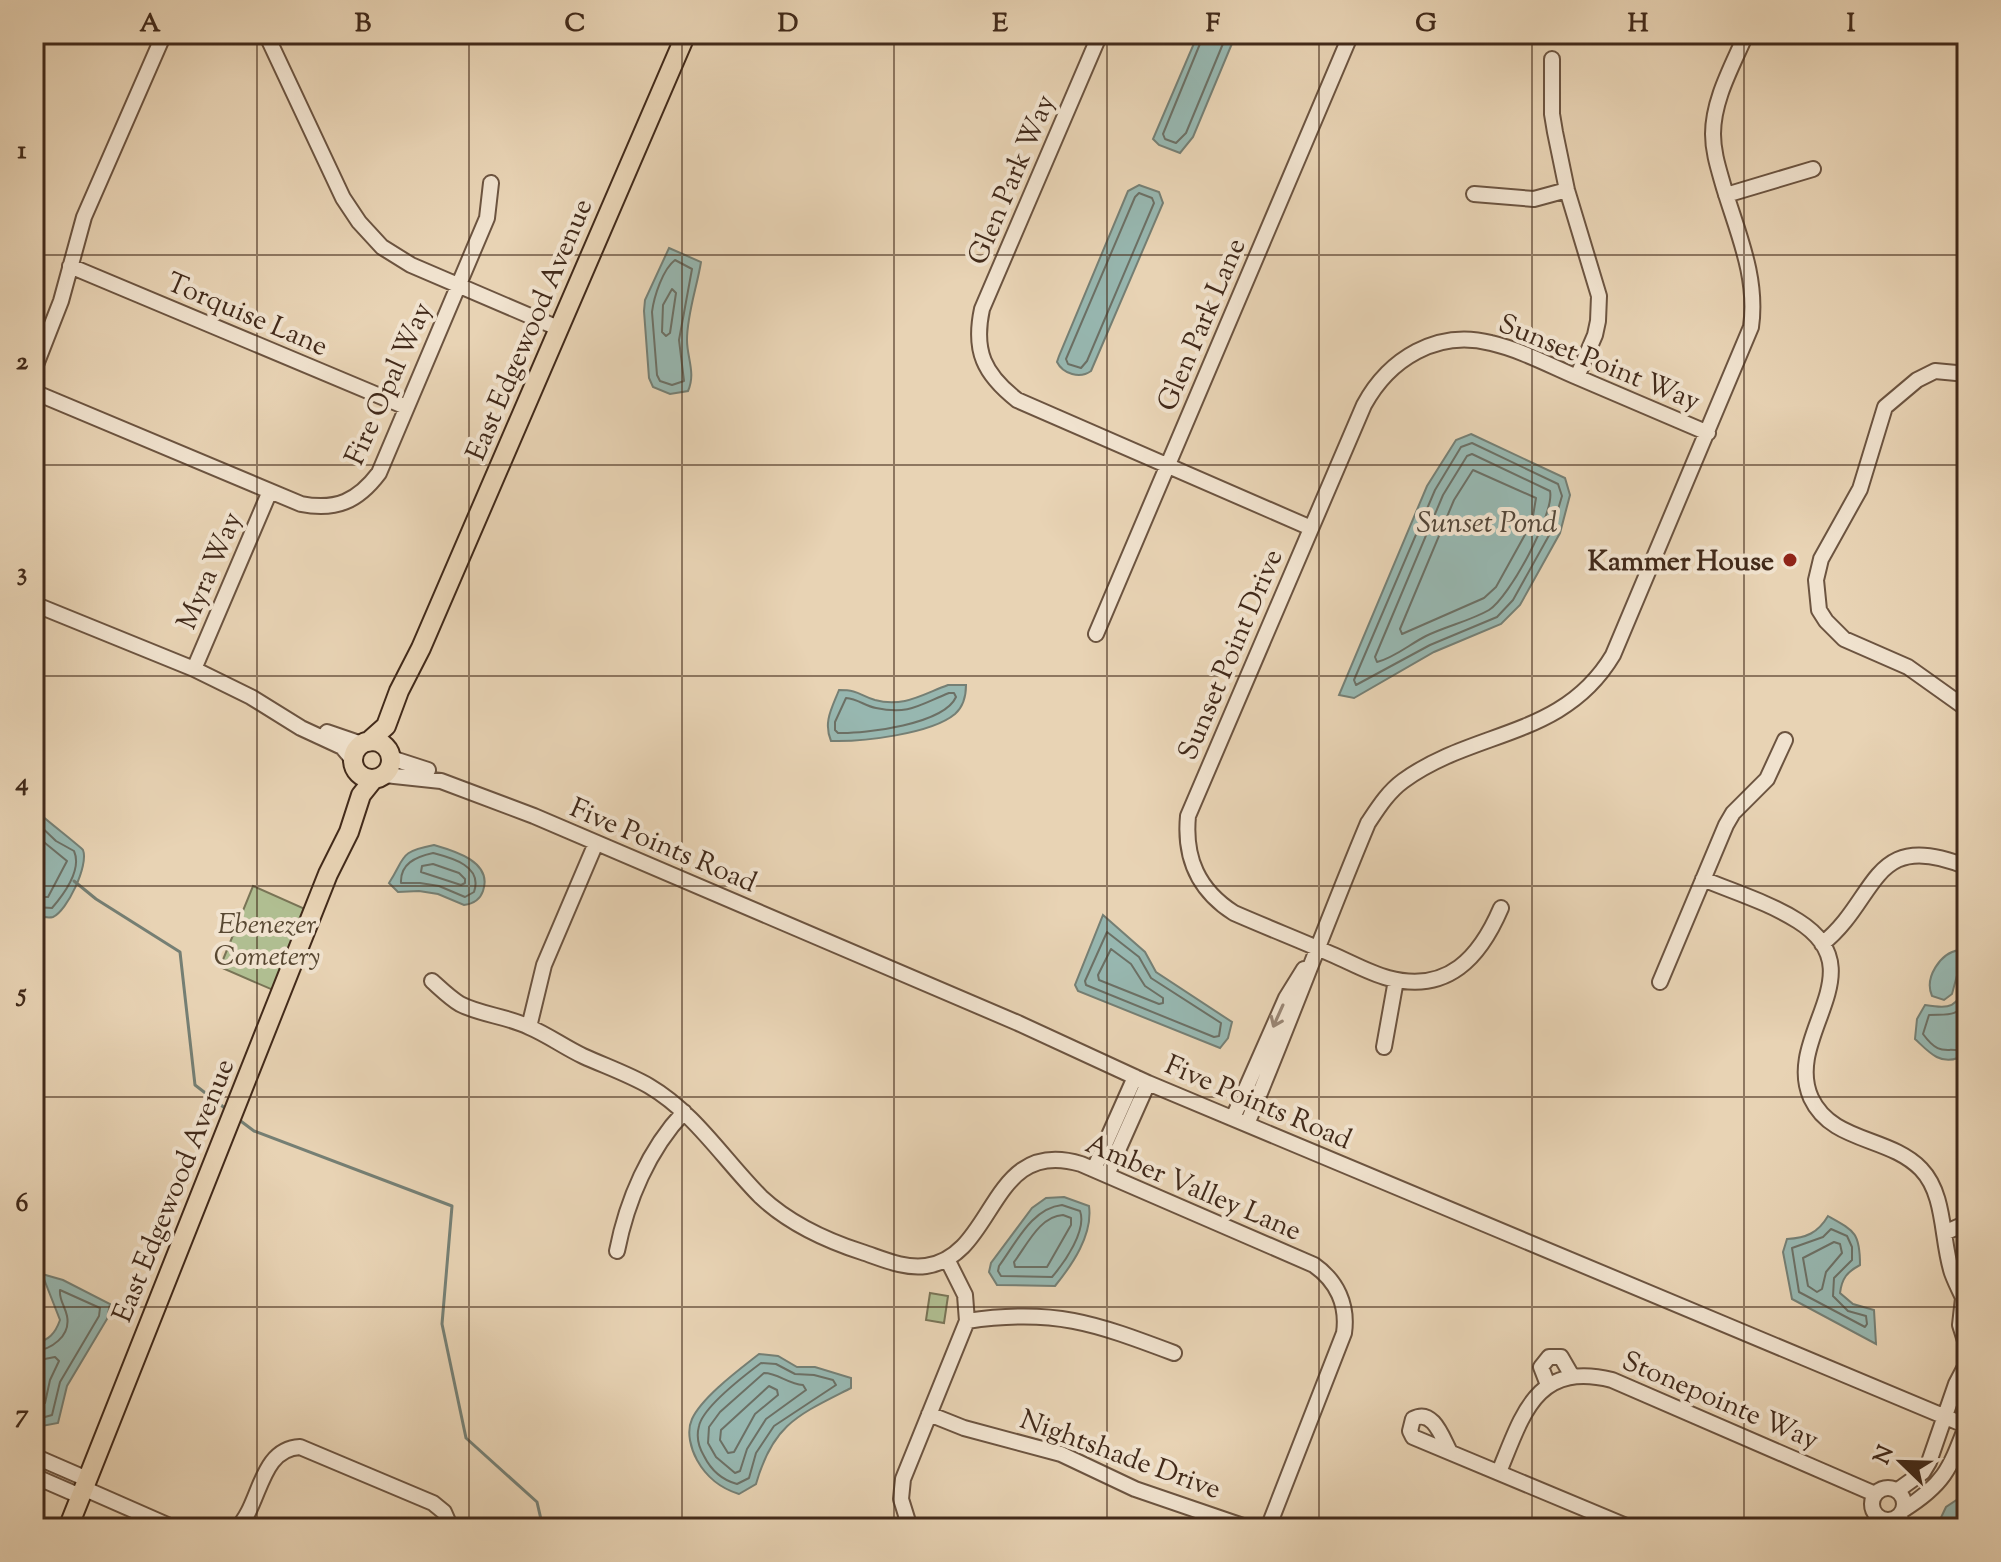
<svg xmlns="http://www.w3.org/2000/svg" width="2001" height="1562" font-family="'Sorts Mill Goudy',serif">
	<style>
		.green { fill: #b0be91; stroke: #797456; stroke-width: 2 }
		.water { fill: #97b7b0; stroke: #757f74; stroke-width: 2 }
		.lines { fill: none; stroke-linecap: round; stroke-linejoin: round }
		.shore { stroke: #6c7065; stroke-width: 2 }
		.stream { stroke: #757f74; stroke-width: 3 }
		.minor-casing { stroke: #6c5440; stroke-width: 18 }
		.major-casing { stroke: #422a1a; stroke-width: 22 }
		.minor { stroke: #f0e2ce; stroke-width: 14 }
		.major { stroke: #e8d3b4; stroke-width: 18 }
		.oneway { stroke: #998674 }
		.grid { fill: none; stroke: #422a1a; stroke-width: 2; stroke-opacity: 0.55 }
		.poi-dot { fill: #8f2418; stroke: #f0e2ce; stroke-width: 3 }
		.labels { text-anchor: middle; stroke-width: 8; stroke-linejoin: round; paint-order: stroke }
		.street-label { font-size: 28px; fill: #422a1a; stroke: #f0e2ce }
		.poi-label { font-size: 28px; font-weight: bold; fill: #422a1a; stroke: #f0e2ce; text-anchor: end }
		.park-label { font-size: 28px; font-style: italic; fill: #584832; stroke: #f0e2ce }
		.water-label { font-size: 30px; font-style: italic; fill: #534638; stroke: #f0e2ce }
		.neatline { fill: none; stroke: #422a1a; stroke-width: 3 }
		.grid-label { font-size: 26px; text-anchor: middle; font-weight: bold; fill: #422a1a }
	</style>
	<rect width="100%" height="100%" fill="#e8d3b4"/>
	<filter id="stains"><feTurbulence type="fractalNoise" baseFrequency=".0025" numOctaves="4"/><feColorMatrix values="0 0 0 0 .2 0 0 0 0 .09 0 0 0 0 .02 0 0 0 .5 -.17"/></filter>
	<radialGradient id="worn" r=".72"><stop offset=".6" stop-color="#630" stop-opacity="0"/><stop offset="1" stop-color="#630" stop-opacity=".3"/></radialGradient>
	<path class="green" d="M253,886L305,909L280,993L220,967Z
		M930,1293L948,1296L944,1323L926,1320Z"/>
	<path class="water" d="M1198,34H1236L1193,137L1180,153L1159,145L1153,139Z
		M1139,185L1159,192L1163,203L1091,371C1080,379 1063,374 1057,362L1059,356L1128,191Z
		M669,248L701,262C697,287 687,314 687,340C687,358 696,373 688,391L670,394L653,387L649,378L644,311L645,300Z
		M1471,434L1565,478L1570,495L1560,533L1520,605L1501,624L1434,652L1354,698L1339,695L1427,486L1456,440Z
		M948,685H966C966,695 963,707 955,714C931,734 862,742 831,741C823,722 832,708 839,690C859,690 859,695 875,700C903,708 923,694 948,685Z
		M34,809C41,816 81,847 83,850C89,865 67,911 53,917C46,919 40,916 34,914Z
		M434,845C455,851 493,862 483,891C480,900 472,904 464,905L438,894L419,891L398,892L389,883C406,857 398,852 434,845Z
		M1103,915L1145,952L1156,972L1232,1022L1228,1038L1220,1048L1078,991L1075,985Z
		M1959,950L1962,957L1952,994L1944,1000L1932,996C1924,978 1940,953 1959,950Z
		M1967,983V1062L1958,1058C1939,1065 1928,1051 1915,1039L1917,1019L1925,1005C1952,1009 1955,1008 1967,983Z
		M1064,1197L1089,1206C1093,1235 1072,1265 1055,1286L997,1285L989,1272L991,1263L1032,1208L1046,1198Z
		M1828,1216C1855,1231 1860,1233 1860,1265C1847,1272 1842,1278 1840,1293L1853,1304L1874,1310L1876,1344L1792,1299L1783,1252L1787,1239C1806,1238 1818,1233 1828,1216Z
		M42,1274L63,1280L110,1304L107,1319L67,1386L58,1423L42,1426L34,1421V1344C49,1340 55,1334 60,1320Z
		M759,1354L778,1356L797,1367H815L851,1378V1388C798,1415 773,1424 756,1484L739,1494C720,1488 707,1478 697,1460C691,1449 686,1432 692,1419C702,1397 740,1369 759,1354Z
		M1961,1497L1967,1498V1528H1936L1946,1507Z"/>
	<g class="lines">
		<path class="shore" d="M1204,34L1163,134L1165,139L1176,143L1186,133L1227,34
			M1139,193L1152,198L1154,203L1087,361L1081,368L1068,364L1066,359L1135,197Z
			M675,260L692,269L679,340L684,381L672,385L660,381L657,375L652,312C654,296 663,269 675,260Z
			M672,289L676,293L670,333L666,336L662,332L663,305Z
			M1472,443L1558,484L1562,496L1552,530L1513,600L1497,617L1430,645L1356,685L1354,680L1435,490L1461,447Z
			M1472,454L1550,491C1555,513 1509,598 1489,610C1470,621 1446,626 1426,636C1410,644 1394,658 1377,662L1375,657L1443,495L1467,456Z
			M1473,470L1536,498L1532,522L1496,587L1484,598L1402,634L1400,629L1454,500Z
			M949,693H954L956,697C944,724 866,734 838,733L835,730V722L846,698C858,699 865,706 876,708C909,715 919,705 949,693Z
			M34,820L56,841L74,851C82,869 64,894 52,908L34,907
			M34,834L67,861L48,897H34
			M433,853C452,858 483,866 474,892L465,897L439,886L420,883H401C400,864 415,857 433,853Z
			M433,864L459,873L465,879V883L461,885L421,872L422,866Z
			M1107,932L1139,957L1151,978L1221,1023L1219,1036L1214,1037L1086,985L1085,981Z
			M1111,949L1131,964L1145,986L1163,998V1003L1159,1004L1099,980L1098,975Z
			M1967,1000C1957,1018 1947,1014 1929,1015L1923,1034C1942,1060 1947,1044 1967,1053
			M1062,1205L1080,1211C1087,1230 1065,1262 1052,1277L1001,1276L998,1271L999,1266C1016,1243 1032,1208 1062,1205Z
			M1063,1215L1071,1218V1225L1047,1267H1015L1014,1262C1027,1245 1040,1216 1063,1215Z
			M1831,1229L1847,1236L1852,1247V1260L1834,1278L1833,1296L1848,1311L1866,1316L1867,1324L1865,1327L1799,1292L1792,1248L1823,1237Z
			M1834,1242L1840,1244L1842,1253L1826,1272L1822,1289L1817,1292L1808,1286L1803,1258Z
			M34,1351C51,1350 71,1336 67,1316C65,1306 59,1300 60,1290L100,1308L99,1316L60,1382L52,1415L45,1417L34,1415
			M34,1361L55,1357L59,1361L50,1380L45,1403L34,1404
			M761,1363L776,1364L795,1374L814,1375L833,1380L836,1385L774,1426L756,1453L749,1478L737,1484C722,1480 711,1470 704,1456C698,1446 696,1437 699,1426C703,1407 745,1375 761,1363Z
			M764,1373C778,1373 788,1384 803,1385L806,1390L766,1419L747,1449L740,1471L735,1473L716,1457L708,1443L709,1427L720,1412Z
			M769,1386L777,1390L778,1395L755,1414L734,1452L728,1453L720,1440L721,1430Z"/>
		<path class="stream" d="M74,881L96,899L180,952L195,1085L226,1109
			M238,1119L254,1131L452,1206L442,1324L466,1438L537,1502L543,1528"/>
		<g class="minor-casing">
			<path id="minor" d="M266,34L343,198L359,222L382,247L411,265L558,328
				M1100,34L982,309C973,351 984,374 1017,400L1311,528
				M1552,59V114L1555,132L1567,190L1599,296L1598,321L1595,335L1577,377
				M1474,194L1534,199L1567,190
				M1726,195L1813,169
				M70,266L406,407
				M34,370L61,301L84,217L164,34
				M1967,374L1935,371L1917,380L1885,407L1860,489L1821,559L1816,580L1819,610L1826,621L1844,639L1908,667L1967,709
				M34,392L301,504C336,511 358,501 379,473L487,218L491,183
				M34,604L194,669L251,697L301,728L342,747L353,760
				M1096,634L1351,34
				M194,669L270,491
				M327,732L362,744
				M391,758L428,770
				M385,775L441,781L534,816L1018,1023L1148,1083L1967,1426
				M1703,879C1734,892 1770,903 1798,921C1878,971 1783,1036 1811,1098C1832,1143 1889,1136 1921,1169C1946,1195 1941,1240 1952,1273C1956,1284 1962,1295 1967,1306
				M1501,908C1480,957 1448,994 1388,978C1369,973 1350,962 1331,954C1299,940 1266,927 1234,913C1198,890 1184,858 1188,816L1364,405C1389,359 1437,329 1491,343C1521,350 1549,365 1577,377C1621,396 1664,414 1708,433
				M1822,944C1879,899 1870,827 1967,867
				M432,981C441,989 450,998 460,1004C481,1015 507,1016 529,1027C548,1035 564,1047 583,1056C605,1066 628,1074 649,1086C695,1113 724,1160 761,1197C790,1224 825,1240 862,1252C883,1259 904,1269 926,1266C997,1256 988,1136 1081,1164L1314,1265C1337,1281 1348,1305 1344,1333L1268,1528
				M1660,982L1726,825L1733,813L1767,779L1785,740
				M529,1027L544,965L596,843
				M1384,1047L1396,980
				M1233,1118L1286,998L1304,969
				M1247,1124C1289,1025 1326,923 1368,823C1378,808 1388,792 1403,781C1474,729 1563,739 1613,655L1751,327C1758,278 1738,234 1724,188C1719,170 1713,153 1713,134C1713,99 1733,65 1746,34
				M1094,1169L1135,1077
				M1107,1175L1148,1083
				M1944,1233L1967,1223
				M617,1251C627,1200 649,1149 684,1112
				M1963,1298L1960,1325L1967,1347
				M967,1321C1054,1308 1094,1323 1174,1353
				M1548,1385L1541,1367L1549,1357H1561L1572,1376
				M929,1414L964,1428L1061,1454L1135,1489L1249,1528
				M1450,1452C1442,1437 1433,1408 1413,1419L1410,1431L1413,1437L1631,1528
				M34,1456L87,1479
				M1499,1472C1523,1414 1536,1361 1612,1380L1875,1494
				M34,1476L80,1496
				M1872 1504a16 16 0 1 1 32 0a16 16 0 1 1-32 0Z
				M83,1488L174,1528
				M1898,1490L1923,1472L1929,1462L1956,1384L1967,1363
				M1903,1510C1945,1484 1950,1468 1967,1424
				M237,1528C261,1505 259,1449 300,1447L433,1503L444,1512L451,1528
				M910,1528L901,1499L903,1479L967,1321L965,1295L947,1259"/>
		</g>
		<g class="major-casing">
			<path id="major" d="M353 760a19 19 0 1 1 38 0a19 19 0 1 1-38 0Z
				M368,742L386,726L399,691L421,648L686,34
				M68,1528L328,874L349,832L361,795L373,780"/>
		</g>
		<use href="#minor" class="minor"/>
		<use href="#major" class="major"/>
	</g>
	<defs><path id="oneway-shaft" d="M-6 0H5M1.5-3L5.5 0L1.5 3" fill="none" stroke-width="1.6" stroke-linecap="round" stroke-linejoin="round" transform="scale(2)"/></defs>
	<use class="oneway" href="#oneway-shaft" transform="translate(1278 1016) rotate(114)"/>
	<path class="grid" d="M257,34V1528M469,34V1528M682,34V1528M894,34V1528M1107,34V1528M1319,34V1528M1532,34V1528M1744,34V1528M34,255H1967M34,465H1967M34,676H1967M34,886H1967M34,1097H1967M34,1307H1967"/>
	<circle class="poi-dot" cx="1790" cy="560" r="8"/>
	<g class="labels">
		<g class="street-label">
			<text transform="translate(1010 179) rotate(-67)" y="10">Glen Park Way</text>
			<text transform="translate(248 313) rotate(23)" y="10">Torquise Lane</text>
			<text transform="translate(1200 324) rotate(-67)" y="10">Glen Park Lane</text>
			<text transform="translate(528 329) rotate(-67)" y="10">East Edgewood Avenue</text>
			<text transform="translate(1600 361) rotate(22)" y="10">Sunset Point Way</text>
			<text transform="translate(387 383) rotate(-66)" y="10">Fire Opal Way</text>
			<text transform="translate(208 570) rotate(-67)" y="10">Myra Way</text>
			<text transform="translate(1229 654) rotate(-67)" y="10">Sunset Point Drive</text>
			<text transform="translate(664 844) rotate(23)" y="10">Five Points Road</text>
			<text transform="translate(1259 1101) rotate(23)" y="10">Five Points Road</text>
			<text transform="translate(1194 1186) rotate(23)" y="10">Amber Valley Lane</text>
			<text transform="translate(172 1190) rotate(-68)" y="10">East Edgewood Avenue</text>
			<text transform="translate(1721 1399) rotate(23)" y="10">Stonepointe Way</text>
			<text transform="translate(1121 1453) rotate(20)" y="10">Nightshade Drive</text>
		</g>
		<g class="poi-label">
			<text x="1774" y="570">Kammer House</text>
		</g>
		<g class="park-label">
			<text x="267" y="933">Ebenezer<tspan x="267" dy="32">Cometery</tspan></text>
		</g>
		<g class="water-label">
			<text x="1487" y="532">Sunset Pond</text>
		</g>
	</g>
	<rect width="2001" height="1562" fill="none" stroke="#e8d3b4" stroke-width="88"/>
	<g transform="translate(1901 1462) rotate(293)" stroke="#f0e2ce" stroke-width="6" paint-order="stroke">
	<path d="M0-6L14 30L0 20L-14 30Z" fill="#422a1a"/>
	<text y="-12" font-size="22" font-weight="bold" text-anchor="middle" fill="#422a1a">N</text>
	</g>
	<rect x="44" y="44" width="1913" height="1474" class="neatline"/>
	<g class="grid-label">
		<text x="150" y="31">A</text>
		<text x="363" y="31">B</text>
		<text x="575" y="31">C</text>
		<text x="788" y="31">D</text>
		<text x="1000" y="31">E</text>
		<text x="1213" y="31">F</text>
		<text x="1426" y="31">G</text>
		<text x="1638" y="31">H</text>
		<text x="1851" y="31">I</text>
		<text x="22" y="158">1</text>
		<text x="22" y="369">2</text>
		<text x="22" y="580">3</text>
		<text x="22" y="790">4</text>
		<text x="22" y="1001">5</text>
		<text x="22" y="1211">6</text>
		<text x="22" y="1422">7</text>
	</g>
	<rect width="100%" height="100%" filter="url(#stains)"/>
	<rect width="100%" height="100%" fill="url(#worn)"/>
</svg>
